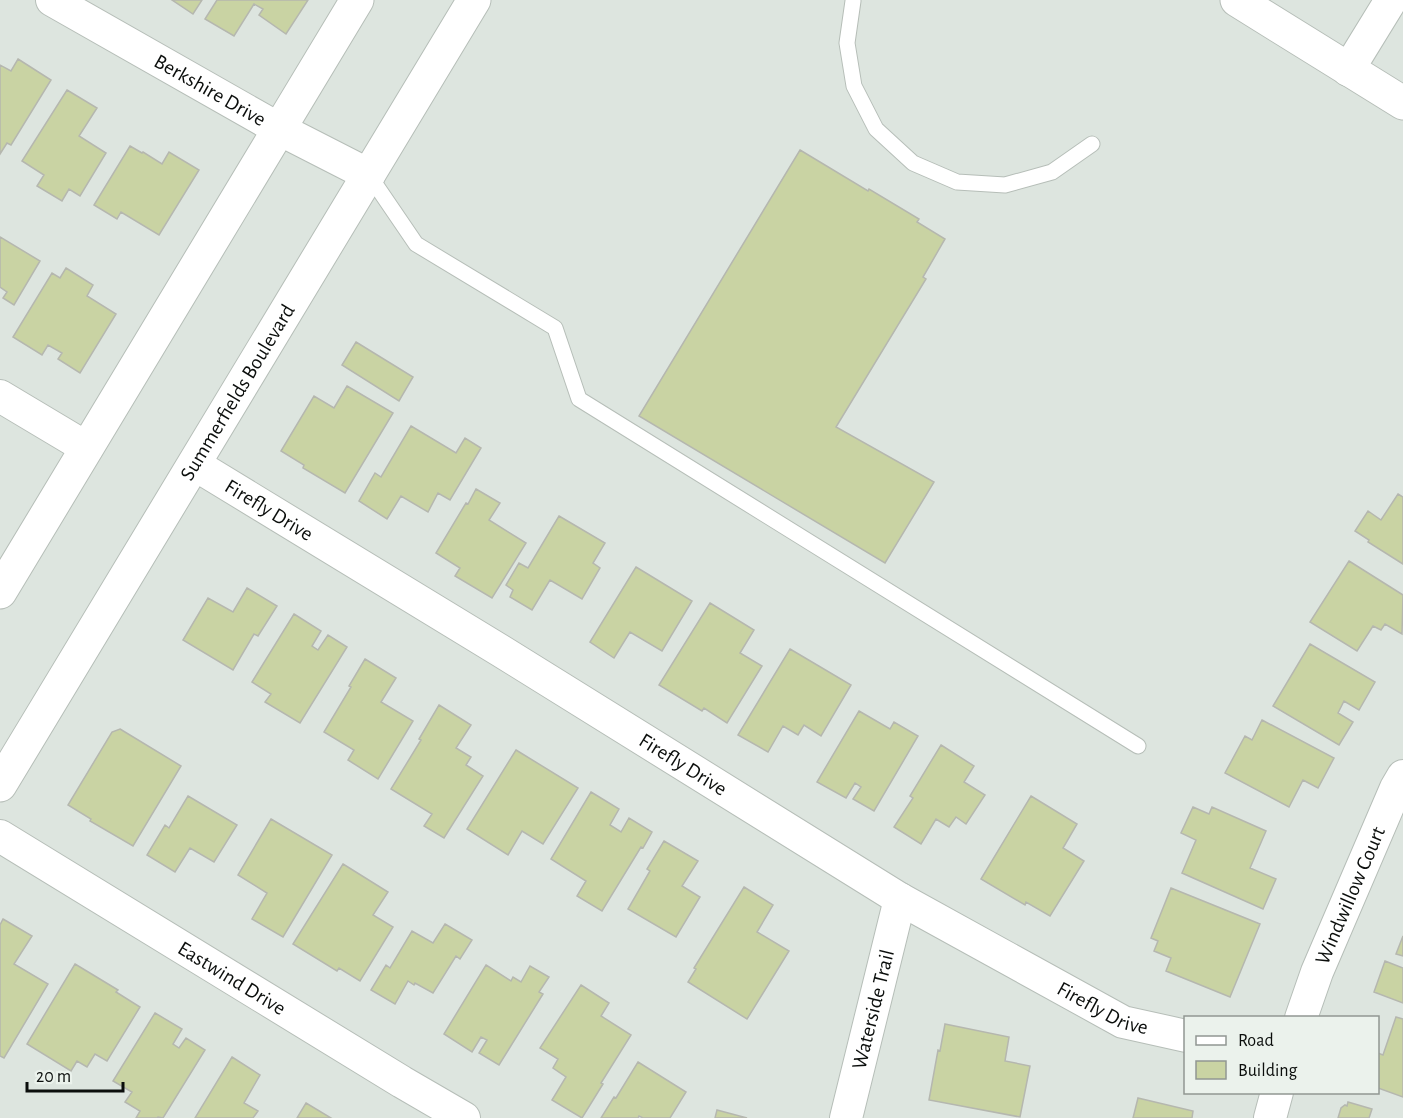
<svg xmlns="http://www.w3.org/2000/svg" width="1403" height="1118" font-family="'Alegreya Sans',sans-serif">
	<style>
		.building { fill: #c9d3a3; stroke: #b5b7af; stroke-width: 1.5 }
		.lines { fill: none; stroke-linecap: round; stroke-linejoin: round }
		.service-casing { stroke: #b6beb8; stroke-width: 17 }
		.minor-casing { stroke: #b6beb8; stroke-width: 34 }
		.tertiary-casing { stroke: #b6beb8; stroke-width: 35 }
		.secondary-casing { stroke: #b6beb8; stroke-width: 35 }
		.service { stroke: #fff; stroke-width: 15 }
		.minor { stroke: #fff; stroke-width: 32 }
		.tertiary { stroke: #fff; stroke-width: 33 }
		.secondary { stroke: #fff; stroke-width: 33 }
		.labels { text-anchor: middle; stroke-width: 5; stroke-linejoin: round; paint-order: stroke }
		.street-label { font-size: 21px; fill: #0b0e0c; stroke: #ebf2ec }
	</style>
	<rect width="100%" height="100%" fill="#dde5df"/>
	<path class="building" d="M172,0H202L193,14Z
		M217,0H308L286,34L259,15L263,9L254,4L234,36L205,19Z
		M18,59L51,80L11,145L7,143L0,154V65L11,71Z
		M67,90L97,108L79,136L106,153L80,196L69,189L62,201L37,186L44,175L22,161Z
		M130,146L142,153L143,152L162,164L169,152L199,170L159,235L121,212L117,219L94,205Z
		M800,150L868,191L869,189L919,219L917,222L945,239L923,277L926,279L836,427L934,482L885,563L639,416Z
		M0,237L40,261L14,305L3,298L7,292L0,287Z
		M66,268L93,285L87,296L116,314L80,373L58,359L62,353L48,345L42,355L13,337L52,273L60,278Z
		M356,342L413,377L399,401L342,365Z
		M347,386L393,413L345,493L303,468L304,465L281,451L314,396L334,408Z
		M411,426L456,453L465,438L481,448L450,500L438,493L428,512L401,496L387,519L359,501L375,473L381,477Z
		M476,489L500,503L489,520L526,543L492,598L455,576L460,568L436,553L466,503L468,504Z
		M1398,494L1403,497V564L1368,542L1369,540L1355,531L1368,511L1381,520Z
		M559,516L605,543L593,563L600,568L582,599L550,580L532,610L510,597L513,590L506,585L519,563L528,568Z
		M1349,561L1403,595L1402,634L1385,624L1381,630L1373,626L1357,651L1310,622Z
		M636,567L692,601L662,651L630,632L614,658L590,642Z
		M247,588L277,606L258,636L254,634L233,670L183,640L208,598L233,612Z
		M710,603L754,630L740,653L762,666L727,723L704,708L702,711L659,685Z
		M294,614L321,631L312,646L318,650L328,635L347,647L300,723L265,702L271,694L252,682Z
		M1310,644L1375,682L1359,710L1344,701L1338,713L1353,722L1339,745L1273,706Z
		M790,649L851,685L821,736L804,725L798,735L783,726L768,752L738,735Z
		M365,659L396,678L381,702L413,721L378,779L348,760L354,750L324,732L351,687L349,686Z
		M439,705L471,725L456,748L471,757L466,765L483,776L444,838L424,826L432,814L391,789L421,740L419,739Z
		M859,711L890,729L894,722L918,736L874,811L853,799L861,787L855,783L846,798L817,782Z
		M1262,720L1334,758L1318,788L1303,780L1289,807L1225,773L1245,736L1252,740Z
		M120,729L181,766L133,846L90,821L91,819L68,805L112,732Z
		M941,745L974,766L964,782L985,795L966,824L956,817L949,827L936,819L921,844L894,827L913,798L910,796Z
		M516,750L578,788L543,844L522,831L508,855L467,829Z
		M591,792L619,809L610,825L621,832L629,818L652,832L643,848L641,847L602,911L577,896L586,881L551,859Z
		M188,796L237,825L214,862L190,848L175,872L147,855L165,825L169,828Z
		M1031,796L1077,824L1063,848L1084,861L1050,916L1026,902L1025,905L981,879Z
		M1193,807L1209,814L1212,807L1266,831L1250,868L1276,879L1263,909L1182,873L1196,840L1181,833Z
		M271,819L332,855L283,937L252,919L267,893L238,875Z
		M664,841L698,861L682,886L700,897L676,937L628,909L650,871L647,869Z
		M343,864L388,892L373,915L393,927L360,981L339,968L337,971L293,944Z
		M744,887L773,905L757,932L789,951L747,1019L688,982L696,969L694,968Z
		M1171,888L1260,924L1230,997L1166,971L1171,958L1154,951L1158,941L1151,938Z
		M3,919L32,936L14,964L48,984L4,1058L0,1056V925Z
		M445,924L472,940L460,959L456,956L433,993L415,983L414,985L408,981L395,1004L371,990L386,965L390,968L412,931L433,943Z
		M1403,936V956L1396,954Z
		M1385,961L1403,968V1003L1374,992Z
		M75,964L118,990L116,992L140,1007L107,1061L95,1054L87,1067L77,1061L71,1071L27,1044Z
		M486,965L511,981L513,977L521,982L530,966L549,977L539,992L543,994L499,1065L479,1053L487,1040L481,1037L472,1052L444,1034Z
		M581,985L609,1003L601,1016L631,1035L601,1083L603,1084L582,1118L552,1100L566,1077L553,1068L558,1059L540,1048Z
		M155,1013L182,1029L173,1044L179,1048L186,1038L205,1050L163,1118L158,1117L157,1118H136L140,1111L125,1102L132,1092L113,1081Z
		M1396,1017L1403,1019V1097L1378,1088V1053L1383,1055Z
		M945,1024L1009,1037L1005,1061L1030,1066L1020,1117L929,1100L938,1050L940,1051Z
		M232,1057L260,1075L244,1103L258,1111L253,1118H195Z
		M638,1062L686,1092L670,1118H643L639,1116L638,1118H601L614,1097L616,1098Z
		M1138,1098L1193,1111L1192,1118H1133Z
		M1348,1102L1372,1109L1369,1118H1338L1341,1108L1345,1105L1347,1106Z
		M306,1103L331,1118H297Z
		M717,1110L747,1118H715Z"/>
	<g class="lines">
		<g class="service-casing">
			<path id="service" d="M853,1L847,43L854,86L876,129L913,163L957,182L1005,185L1052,172L1092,144
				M369,175L416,244L555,328L579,399L1138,746"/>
		</g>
		<g class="minor-casing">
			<g id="minor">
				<path id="s1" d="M52,0L279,129L369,175"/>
				<path d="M1348,70L1391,0"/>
				<path d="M0,396L87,448"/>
				<path id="s2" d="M194,464L501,651L900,899L1123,1022L1186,1036"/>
				<path id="s3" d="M0,836L402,1082L464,1118"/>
				<path id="s4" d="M1301,1018L1317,972L1396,788L1403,776"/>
				<path id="s5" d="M846,1118L900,899"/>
				<path d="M1270,1118L1277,1092"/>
			</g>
		</g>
		<g class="tertiary-casing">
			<g id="tertiary">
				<path d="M0,592L357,0"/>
				<path id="s6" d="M0,785L474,0"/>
			</g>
		</g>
		<g class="secondary-casing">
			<path id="secondary" d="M1237,0L1403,103"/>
		</g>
		<use href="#service" class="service"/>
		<use href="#minor" class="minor"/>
		<use href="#tertiary" class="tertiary"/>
		<use href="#secondary" class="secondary"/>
	</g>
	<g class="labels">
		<g class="street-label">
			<text dy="7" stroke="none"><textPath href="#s1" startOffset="182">Berkshire Drive</textPath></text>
			<text dy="7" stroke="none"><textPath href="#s6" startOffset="459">Summerfields Boulevard</textPath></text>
			<text dy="7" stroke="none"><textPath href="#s2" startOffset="88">Firefly Drive</textPath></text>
			<text dy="7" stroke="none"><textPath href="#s2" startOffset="574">Firefly Drive</textPath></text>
			<text dy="7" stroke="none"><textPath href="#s4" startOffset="132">Windwillow Court</textPath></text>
			<text dy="7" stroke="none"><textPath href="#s3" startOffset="272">Eastwind Drive</textPath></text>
			<text dy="7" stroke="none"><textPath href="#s2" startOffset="1060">Firefly Drive</textPath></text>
			<text dy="7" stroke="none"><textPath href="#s5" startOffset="112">Waterside Trail</textPath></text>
		</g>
	</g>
	<rect x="1184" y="1016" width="195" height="78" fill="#ebf2ec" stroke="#919792" stroke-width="1.5"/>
	<rect x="1196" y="1036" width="30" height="9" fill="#ffffff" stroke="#919792" stroke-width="1.5"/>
	<text x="1238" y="1046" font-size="18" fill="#0b0e0c">Road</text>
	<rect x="1196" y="1061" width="30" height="18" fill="#c9d3a3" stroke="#919792" stroke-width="1.5"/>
	<text x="1238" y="1076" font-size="18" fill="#0b0e0c">Building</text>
	<path d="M27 1082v9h96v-9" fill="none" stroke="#0b0e0c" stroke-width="3"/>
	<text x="36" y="1082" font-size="18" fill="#0b0e0c" stroke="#ebf2ec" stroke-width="4.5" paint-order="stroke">20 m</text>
</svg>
